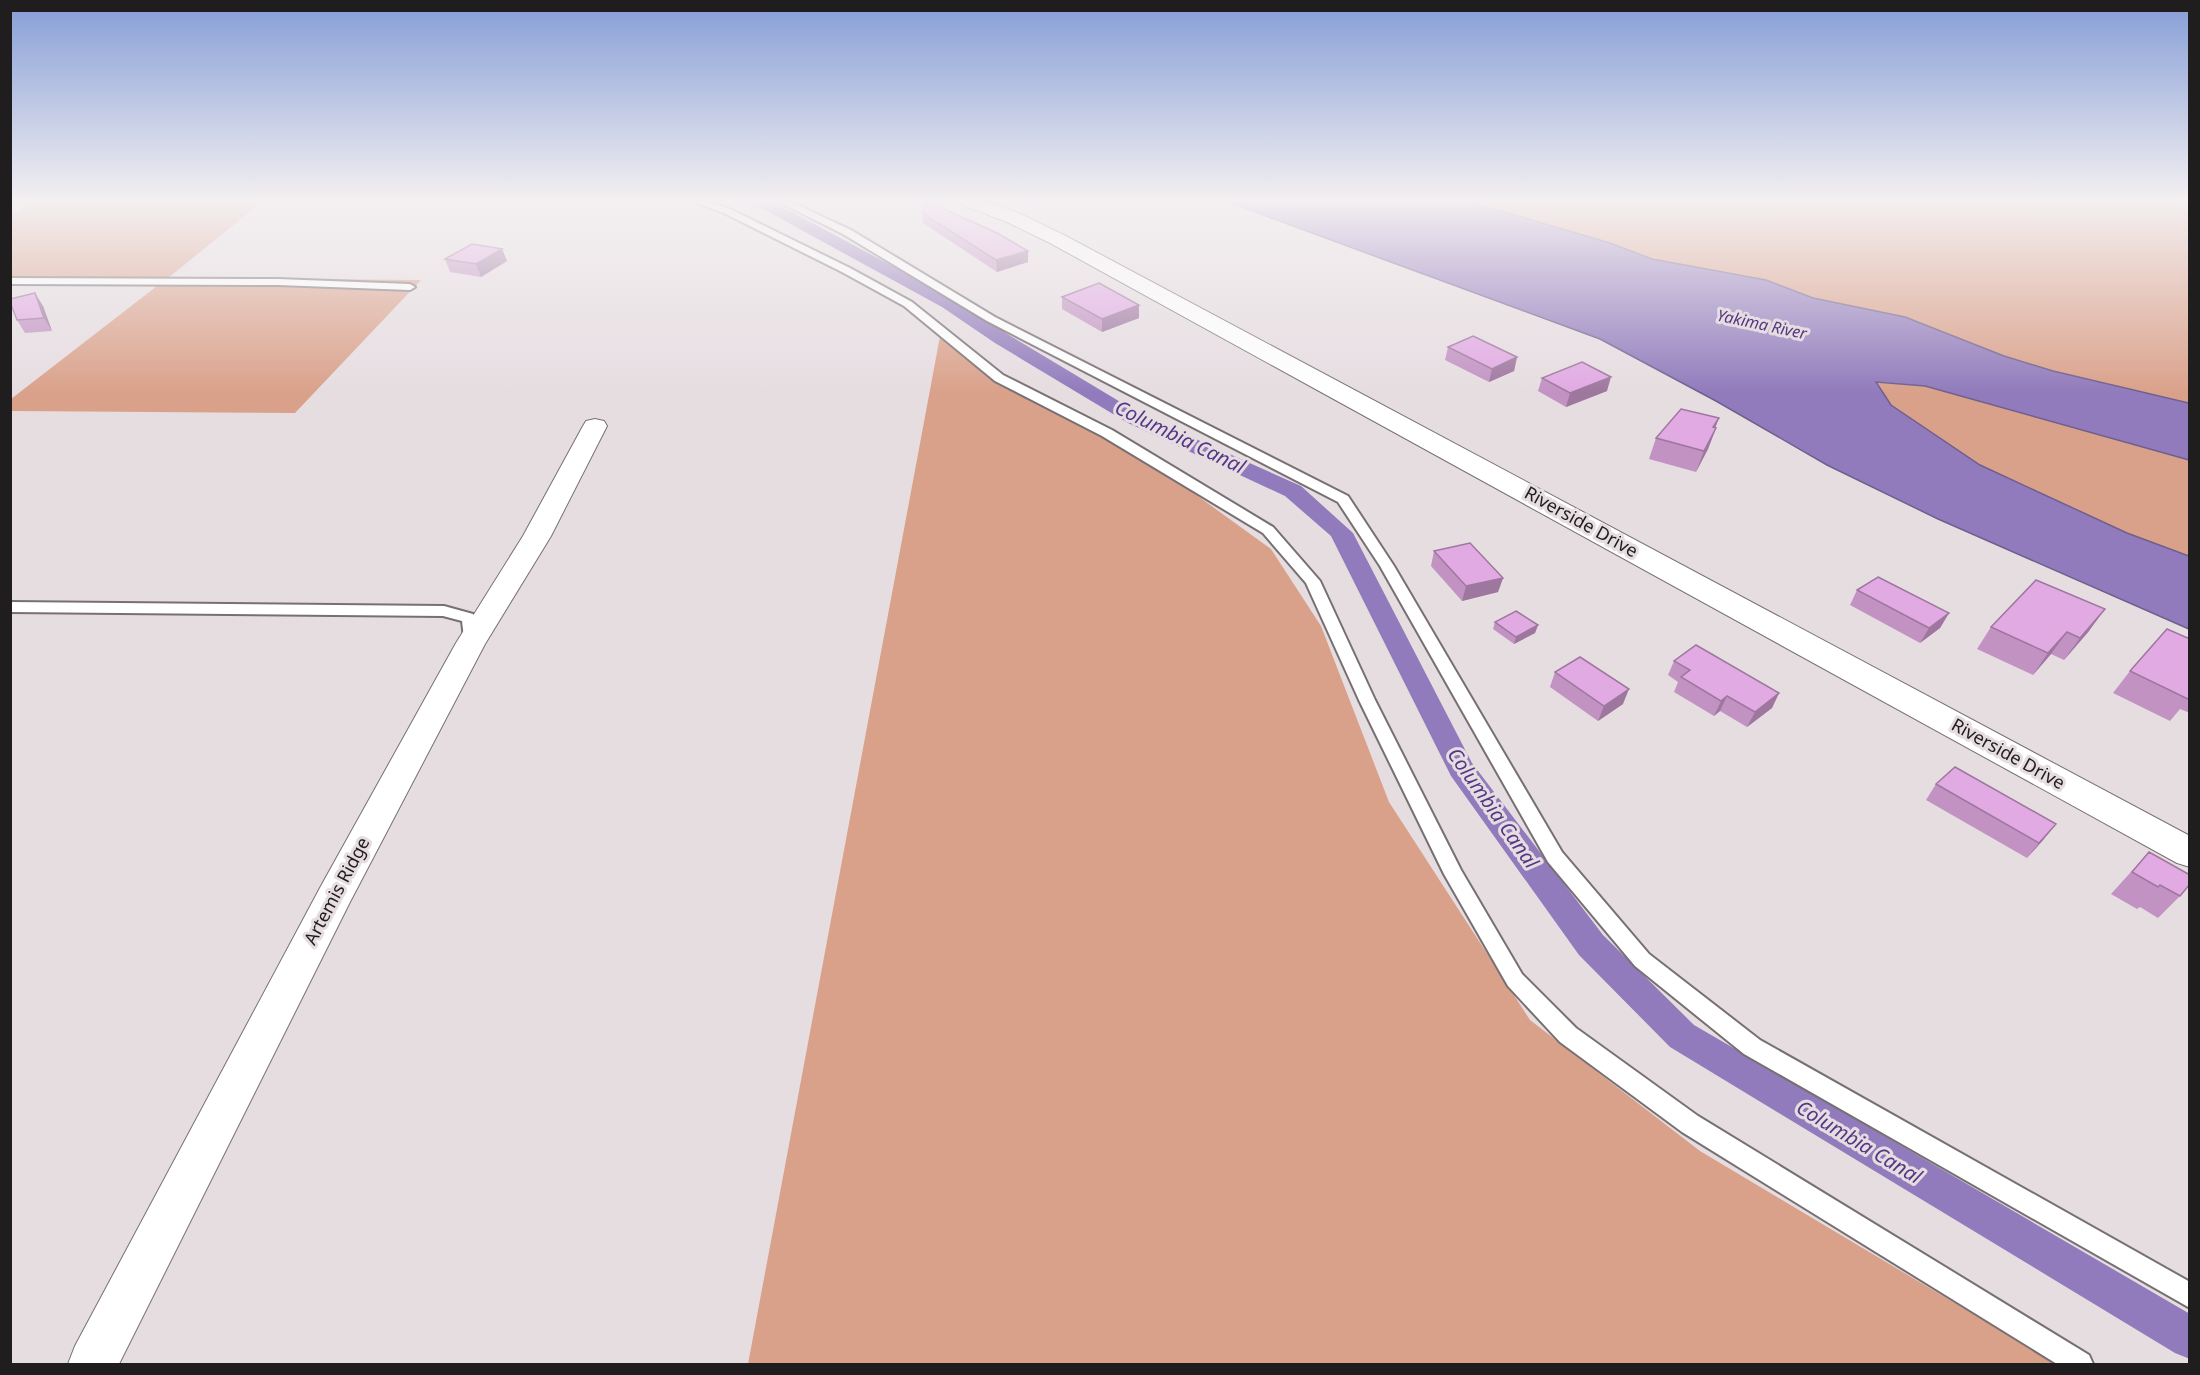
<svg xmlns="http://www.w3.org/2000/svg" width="2200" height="1375" font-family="'Noto Sans',sans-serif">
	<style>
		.green { fill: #daa18a }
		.water { fill: #917bbc; stroke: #6f5f8d; stroke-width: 1.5 }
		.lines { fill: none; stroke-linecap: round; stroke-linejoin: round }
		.canal { fill: #917bbc; fill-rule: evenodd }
		.service-casing { stroke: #777073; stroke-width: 4 }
		.minor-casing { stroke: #777073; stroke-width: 2 }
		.service { fill: #fff; fill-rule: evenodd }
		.minor { fill: #fff; fill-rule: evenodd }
		.wall { fill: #c292c3 }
		.shaded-wall { fill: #9e779f }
		.building { fill: #e1aae3; stroke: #9e779f; stroke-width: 1.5 }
		.labels { text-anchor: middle; stroke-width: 6; stroke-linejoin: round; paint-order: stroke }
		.far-water-label { font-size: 16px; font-style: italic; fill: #563685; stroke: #e6dde1 }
		.street-label { font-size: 18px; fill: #201d1e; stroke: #e6dde1 }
		.water-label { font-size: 20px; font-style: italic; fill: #563685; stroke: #e6dde1 }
	</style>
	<rect width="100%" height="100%" fill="#e6dde1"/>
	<path class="green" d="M34,201H263L168,278L421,280L295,413L11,411V399L166,279L11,278V215Z
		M1467,201H2189V403L2053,371L2004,356L1905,317L1813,298L1766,280L1652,259L1610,243Z
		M941,331L980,363L1177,481L1271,549L1321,626L1389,802L1530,1020L1700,1151L2057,1364H748Z
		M1875,382L1925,386L2189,460V556L2127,533L1980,465L1891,405Z"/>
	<path class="water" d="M1225,201H1467L1610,243L1652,259L1766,280L1813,298L1905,317L2004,356L2053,371L2189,403V460L1925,386L1876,382L1891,405L1980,465L2127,533L2189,556V629L1938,519L1827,465L1716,401L1600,339Z"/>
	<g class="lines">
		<path class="canal" d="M742,201H766L777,204L954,299L1009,335L1142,415L1301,486L1353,533L1472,763L1603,935L1694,1025L2190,1314V1359L2175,1353L1670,1047L1579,955L1451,776L1331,536L1285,496L1128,423L995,343L942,307L765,210L745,204Z"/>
		<g class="service-casing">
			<path id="service" d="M692,201H706L730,209L850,268L912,302L1003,375L1112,430L1273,527L1320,581L1375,700L1461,870L1522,974L1576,1028L1698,1116L2089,1355L2093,1364H2057L1682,1132L1560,1042L1508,986L1444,874L1359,700L1306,583L1263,533L1102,436L995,381L904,306L842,272L724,213Z
				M777,201H789L851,230L995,317L1348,496L1394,566L1562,852L1649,954L1760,1040L2190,1282V1308L1744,1054L1635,966L1548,862L1380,566L1338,502L987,321L843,234Z
				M10,278L278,279L410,284L415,287L410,290L278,285L10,284Z
				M10,602L444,606L473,614C479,624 482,635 477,646H465L462,621L443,616L10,612Z"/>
		</g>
		<g class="minor-casing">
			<path id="minor" d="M960,201C998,199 1030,219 1064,235L2190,836V867L2177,863L1050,243L1007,222L963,205Z
				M595,419L604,421L607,426L551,536L485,644L350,902L119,1364H68L75,1346L321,886L456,643L523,536L583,426L586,421Z"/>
		</g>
		<use href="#service" class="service"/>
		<use href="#minor" class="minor"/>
	</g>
	<path class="wall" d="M1026,201H1043L1040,207Z
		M922,213L1028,251V262L997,272L923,223Z
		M502,249L507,261L481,277L450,272L445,259Z
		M1062,297L1139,318L1102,332L1062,309Z
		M43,306L52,331L25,333L17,320Z
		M1448,347L1517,357L1514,371L1489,382L1445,360Z
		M1542,378L1607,391L1566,407L1538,391Z
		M1719,418L1715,428H1716L1708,449L1696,472L1649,459L1656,438Z
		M1434,551L1503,578L1498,592L1462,601L1431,566Z
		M1857,590L1949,613L1940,628L1920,643L1850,605Z
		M1495,622L1538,625L1535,633L1514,644L1493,629Z
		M1991,627L2089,631L2064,660L2051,654L2033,675L1977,649Z
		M2190,639V713L2180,709L2170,721L2113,693L2130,671Z
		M1674,661L1779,693L1772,708L1747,727L1720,711L1714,716L1674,692L1678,682L1668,675Z
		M1555,672L1623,704L1598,721L1550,687Z
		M1936,784L2044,839L2027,858L1926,800Z
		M2149,852L2180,896L2158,918L2140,907L2137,909L2111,894Z"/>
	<path class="shaded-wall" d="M1040,201H1043L1040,207Z
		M502,249L507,261L481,277L476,264Z
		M1028,251V262L997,272L996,260Z
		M35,293L43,306L52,331L44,318Z
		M1139,305V318L1102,332V319Z
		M1517,357L1514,371L1489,382L1492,369Z
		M1611,377L1607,391L1566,407L1570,393Z
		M1719,418L1711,438L1716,428L1708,449L1696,472L1713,427Z
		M1503,578L1498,592L1462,601L1466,586Z
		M2105,609L2089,631L2064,660L2080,638Z
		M1949,613L1940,628L1920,643L1929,628Z
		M1538,625L1535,633L1514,644L1516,637Z
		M2067,632L2051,654L2033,675L2048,653Z
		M1629,689L1623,704L1598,721L1604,706Z
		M1779,693L1772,708L1747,727L1755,712Z
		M1727,696L1720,711L1714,716L1721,701Z
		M2056,824L2044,839L2027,858L2039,843Z"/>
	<path class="building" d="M928,202L997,233L1028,251L996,260L922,213Z
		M472,244L502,249L476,264L445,259Z
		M1099,283L1139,305L1102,319L1062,297Z
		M35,293L44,318L17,320L10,302V299Z
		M1473,336L1517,357L1492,369L1448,347Z
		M1582,362L1611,377L1570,393L1542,378Z
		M1681,409L1719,418L1713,427L1716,428L1704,451L1656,438Z
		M1470,543L1503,578L1466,586L1434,551Z
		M1878,577L1949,613L1929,628L1857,590Z
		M2036,580L2105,609L2080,638L2067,632L2048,653L1991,627Z
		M1516,611L1538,625L1516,637L1495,622Z
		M2167,629L2190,639V697L2188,699L2130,671Z
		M1696,645L1779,693L1755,712L1727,696L1721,701L1681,677L1690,670L1674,661Z
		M1580,657L1629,689L1604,706L1555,672Z
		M1955,767L2056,824L2039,843L1936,784Z
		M2149,852L2190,875V884L2180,896L2160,885L2158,887L2132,872Z"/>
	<linearGradient id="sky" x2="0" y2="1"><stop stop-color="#859dd6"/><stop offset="0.51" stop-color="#f4f0f2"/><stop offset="1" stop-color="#f4f0f2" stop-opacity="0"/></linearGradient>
	<rect width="2200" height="393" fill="url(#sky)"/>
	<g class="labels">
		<g class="far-water-label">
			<text transform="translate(1762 324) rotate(12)" y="6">Yakima River</text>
		</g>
		<g class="street-label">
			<text transform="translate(1581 522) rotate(29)" y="6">Riverside Drive</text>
			<text transform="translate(2008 754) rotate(29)" y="6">Riverside Drive</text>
			<text transform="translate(337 891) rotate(-62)" y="6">Artemis Ridge</text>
		</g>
		<g class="water-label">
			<text transform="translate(1180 437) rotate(26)" y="7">Columbia Canal</text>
			<text transform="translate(1493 808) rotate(55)" y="7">Columbia Canal</text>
			<text transform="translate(1859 1142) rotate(31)" y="7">Columbia Canal</text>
		</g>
	</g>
	<rect width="2200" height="1375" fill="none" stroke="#201d1e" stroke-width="24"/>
</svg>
